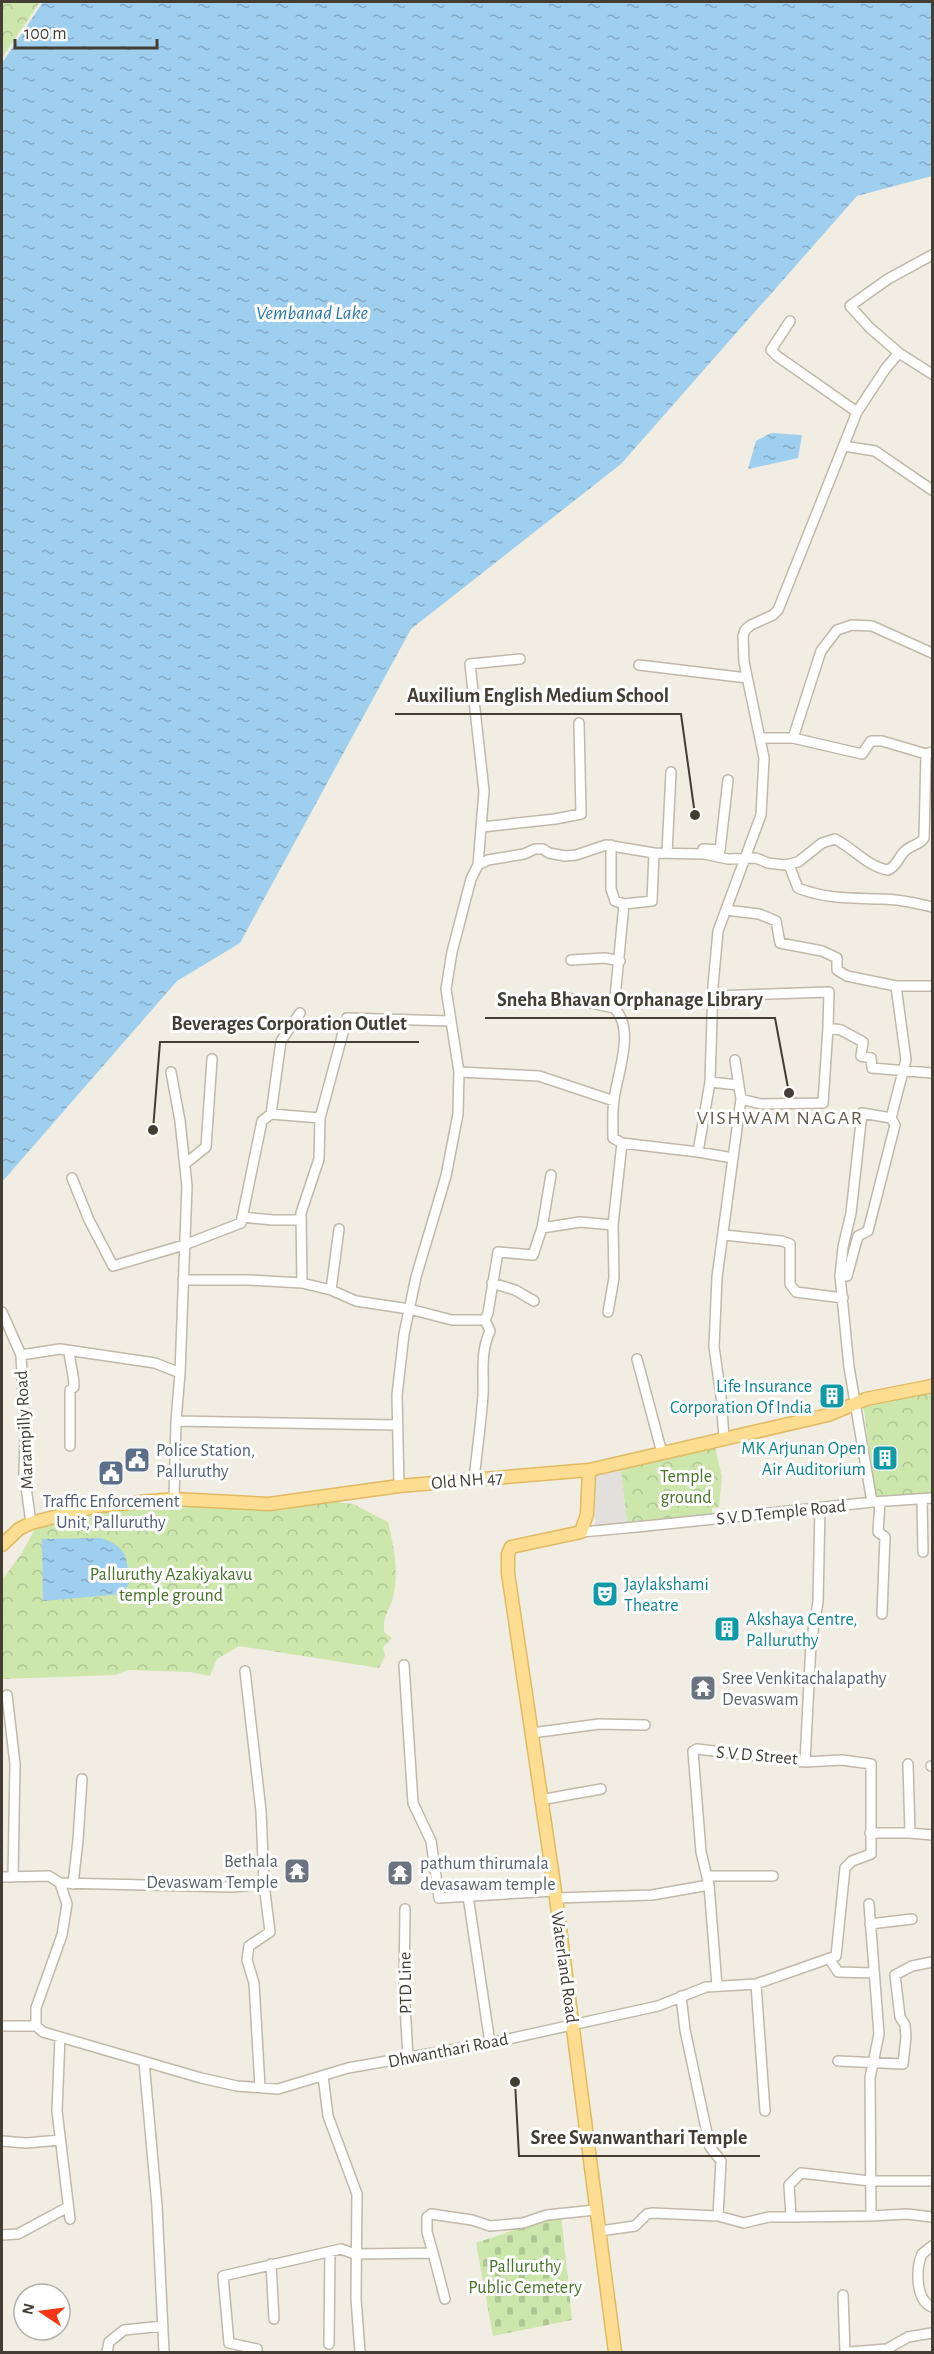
<svg xmlns="http://www.w3.org/2000/svg" width="934" height="2354" font-family="'Alegreya Sans',sans-serif">
	<style>
		.cemetery { fill: url(#cemetery-stones) }
		.park { fill: url(#park-crowns) }
		.parking { fill: #e2dfdc }
		.water { fill: url(#water-ripples) }
		.lines { fill: none; stroke-linecap: round; stroke-linejoin: round }
		.minor-casing { stroke: #c0b8a9; stroke-width: 12 }
		.major-casing { stroke: #e1ba62; stroke-width: 15 }
		.minor { stroke: #fff; stroke-width: 9 }
		.major { stroke: #fddd91; stroke-width: 12 }
		.labels { text-anchor: middle; stroke-width: 6; stroke-linejoin: round; paint-order: stroke }
		.culture-label { font-size: 18px; fill: #0d838f; stroke: #fff; text-anchor: end }
		.street-label { font-size: 18px; fill: #433d34; stroke: #fff }
		.service-label { font-size: 18px; fill: #4e5e75; stroke: #fff; text-anchor: start }
		.park-label { font-size: 18px; fill: #457328; stroke: #fff }
		.worship-label { font-size: 18px; fill: #5b616d; stroke: #fff; text-anchor: start }
		.water-label { font-size: 20px; font-style: italic; fill: #2f78ad; stroke: #fff }
		.neighbourhood-label { font-size: 20px; letter-spacing: 1.5px; fill: #665b4b; stroke: #fff }
		.leader { fill: none; stroke: #433d34; stroke-width: 2 }
		.callout-dot { fill: #433d34; stroke: #fff; stroke-width: 2 }
		.callout-label { font-size: 20px; text-anchor: middle; font-weight: bold; fill: #433d34; stroke: #fff; stroke-width: 6; stroke-linejoin: round; paint-order: stroke }
	</style>
	<defs>
		<pattern id="cemetery-stones" width="16" height="16" patternUnits="userSpaceOnUse" patternTransform="scale(1.5)"><rect width="16" height="16" fill="#cce6ac"/><path d="M2 7V4a2 2 0 0 1 4 0v3zM10 15v-3a2 2 0 0 1 4 0v3z" fill="#b0c695"/></pattern>
		<pattern id="park-crowns" width="20" height="18" patternUnits="userSpaceOnUse" patternTransform="scale(1.5)"><rect width="20" height="18" fill="#cce6ac"/><path d="M2 6a3 3 0 1 1 6 0M12 15a3 3 0 1 1 6 0" fill="none" stroke="#b0c695"/></pattern>
		<pattern id="water-ripples" width="26" height="14" patternUnits="userSpaceOnUse" patternTransform="scale(1.5)"><rect width="26" height="14" fill="#9fcfee"/><path d="M2 4q2-2 4 0t4 0M15 11q2-2 4 0t4 0" fill="none" stroke="#83a9c2"/></pattern>
	</defs>
	<rect width="100%" height="100%" fill="#f1ede3"/>
	<path class="cemetery" d="M561,2214L572,2320L493,2336L476,2243Z"/>
	<path class="park" d="M4,2H40L2,58V6Z
		M932,1389V1495L876,1499L863,1403Z
		M714,1444L722,1476L719,1507L712,1508L713,1517L628,1530L620,1465Z
		M312,1499L353,1504L388,1522C394,1548 400,1575 392,1601C387,1615 383,1616 384,1632L392,1638L383,1647L385,1656L379,1668L239,1646L217,1659L210,1676L190,1672L128,1670L115,1675L2,1679V1580L22,1553L37,1525L109,1508Z"/>
	<path class="parking" d="M620,1465L628,1530L595,1534L594,1471Z"/>
	<path class="water" d="M43,2H932V176L857,196L621,464L411,629L240,943L177,981L2,1182V63Z
		M771,433L802,435L798,458L748,469L756,441Z
		M101,1538C128,1547 127,1557 129,1584L122,1594L43,1601L42,1539Z"/>
	<g class="lines">
		<g class="minor-casing">
			<path id="minor" d="M790,321L771,350L777,356L857,412
				M899,353L932,374
				M844,446L875,451L932,490
				M639,665L747,678
				M760,738H793L862,754L871,741H882L926,754
				M793,738L821,651L837,630L852,625L872,626L932,653
				M482,827L555,819L581,814L579,723
				M611,845V889L615,901L624,904L652,901L654,853
				M703,849L720,850L728,780
				M667,853L671,772
				M478,865L484,791L470,664L520,659
				M789,865L798,888C825,899 852,898 881,899C898,899 916,903 932,907
				M726,910L759,914L776,921L780,943L822,951L837,958V970L847,976L896,986
				M571,960L605,958L620,961
				M932,986H896L906,1060L891,1118L862,1113L851,1213L843,1247L840,1276L849,1367L872,1502L932,1498
				M713,996L829,992L828,1028L841,1030L863,1042L861,1056L871,1058L872,1068L932,1073
				M568,998L614,1008
				M171,1072L180,1121L187,1186L180,1373L176,1421L174,1499
				M459,1072L539,1076L614,1101
				M710,1082L738,1085
				M741,1099L761,1104L823,1103L828,1028
				M271,1114L281,1041L300,1013
				M622,1143L698,1152
				M733,1158L741,1099L735,1060
				M186,1163L206,1147L212,1059
				M72,1178L89,1220L113,1266L184,1245L241,1223L262,1121L271,1114L320,1118
				M242,1217L273,1220H301
				M542,1228L551,1175
				M724,1235L782,1241L790,1244V1284L796,1292L843,1298
				M840,1276H847L858,1236L868,1231L895,1125L891,1118
				M183,1280H248L302,1283L331,1290L356,1301L409,1309L452,1320H485L488,1313L498,1252L533,1255L542,1228L580,1222L613,1225
				M302,1283L301,1213L319,1159L320,1118L347,1018L450,1021
				M492,1283L515,1290L534,1301
				M331,1290L339,1229
				M2,1312L21,1355
				M608,1312L614,1278L613,1225L622,1143L613,1138C613,1126 612,1112 614,1100C617,1074 636,1029 614,1008L624,904
				M69,1351C70,1364 74,1374 74,1387L70,1390V1446
				M637,1359L662,1453
				M176,1421L397,1425
				M724,1438L721,1396L714,1347L717,1277L733,1158L698,1152L710,1082L713,986L718,931L761,815L764,758L744,662L743,636L745,630L751,625L773,615L778,610L857,412L886,368L899,353L870,328L850,306L888,279L932,255
				M474,1479C477,1451 481,1423 483,1395C484,1372 480,1353 490,1331L485,1320
				M399,1486L397,1395L404,1334L416,1277L446,1176L458,1114L459,1072L446,989L452,952L471,879L478,865L488,860L524,854L535,849H543L549,853L565,856L576,855L606,845L654,853L704,854L728,859L756,858L768,863L785,865L798,862L822,843L835,839C853,848 868,867 888,870C897,866 898,858 904,852C910,845 920,845 924,838L926,754L932,752
				M922,1499L923,1552
				M880,1502L878,1532L885,1537L882,1614
				M31,1523L24,1473L25,1436L21,1355L60,1349L155,1363L180,1373
				M581,1532C678,1524 775,1512 872,1502
				M404,1665L413,1803L431,1841L439,1898L554,1891
				M245,1671L261,1811L264,1884L270,1932L249,1946L247,1960L254,1983L260,2087
				M7,1695L15,1764L13,1877
				M532,1733L599,1724L645,1725
				M805,1762L811,1643L818,1602L820,1507
				M908,1764L910,1833
				M931,1766H932
				M540,1800L601,1789
				M870,1833H910L932,1835
				M707,1876H773
				M2,1877L49,1876L60,1883L67,1904L62,1935L36,2008V2026
				M60,1883L232,1887L264,1884
				M73,1884L78,1840L82,1779
				M468,1896L490,2043
				M556,1898L652,1895L709,1885
				M405,1909L404,1986L408,2058
				M870,1924L912,1919
				M830,1960L838,1972L873,1973
				M717,1986L709,1885L701,1852L693,1751L697,1749L805,1762L842,1760L871,1764V1854L852,1861L845,1868L836,1956L756,1984
				M2,2026H36L43,2032L201,2078L237,2086L278,2089L348,2068L490,2043L658,2006L706,1987L756,1984L765,2111
				M60,2037L57,2111L70,2219
				M838,2061L903,2064L906,2037L905,2025L900,2017L895,1975L912,1966L932,1962
				M144,2062L157,2206L164,2352
				M323,2076L328,2116L357,2194L356,2299L360,2352
				M2,2141L26,2143L60,2140
				M718,2216L744,2223L769,2217H791L789,2185L801,2173L870,2181H932
				M871,2216L907,2214L932,2217
				M791,2217L871,2216L870,2078L879,2034L869,1904
				M600,2231L635,2226L647,2214L653,2213L718,2216L721,2161L710,2147L685,2030L681,1996
				M2,2235L18,2234L68,2207
				M932,2246L922,2254C916,2268 915,2300 932,2307
				M433,2253L445,2299
				M271,2264L274,2319
				M843,2295L845,2352
				M329,2344L330,2252
				M107,2352L109,2342L124,2330L163,2326
				M257,2352V2349L229,2343L223,2276L341,2249L355,2254L433,2253L427,2232V2217L431,2214L472,2220L490,2226L523,2223L547,2215L595,2210
				M850,2352L887,2349L908,2337L932,2333"/>
		</g>
		<g class="major-casing">
			<path id="major" d="M589,1470L587,1514L581,1532L511,1547L508,1554V1573L556,1898L615,2352
				M2,1545L19,1529L31,1523L97,1506L174,1499L269,1504L399,1486L589,1470L828,1415L866,1399L932,1386"/>
		</g>
		<use href="#minor" class="minor"/>
		<use href="#major" class="major"/>
	</g>
	<defs>
		<g id="building-square" transform="scale(1.35)"><rect x="-9" y="-9" width="18" height="18" rx="4" fill="#0f9aa8" stroke="#fff"/><path d="M-4-6H4V6H1V3H-1V6H-4ZM-2.5-4.3h1.7v1.8h-1.7ZM.8-4.3h1.7v1.8H.8ZM-2.5-1h1.7V.8h-1.7ZM.8-1h1.7V.8H.8Z" fill="#fff"/></g>
		<g id="civic-square" transform="scale(1.35)"><rect x="-9" y="-9" width="18" height="18" rx="4" fill="#5c6f8a" stroke="#fff"/><path d="M-.6-6.5H3V-4.5H.6V-3L4-1V1h2V6H-6V1h2V-1L-.6-3ZM-1.2 2.5V6h2.4V2.5Z" fill="#fff"/></g>
		<g id="theatre-square" transform="scale(1.35)"><rect x="-9" y="-9" width="18" height="18" rx="4" fill="#0f9aa8" stroke="#fff"/><path d="M-5-5.5Q0-4 5-5.5V0Q5 5 0 6Q-5 5-5 0ZM-3.3-2.5H-1v1.5H-3.3ZM1-2.5H3.3v1.5H1ZM-2.8 1Q0 5.5 2.8 1Z" fill="#fff"/></g>
		<g id="temple-square" transform="scale(1.35)"><rect x="-9" y="-9" width="18" height="18" rx="4" fill="#6b7280" stroke="#fff"/><path d="M0-6L5-2H3V0L6.5 2.5H4V6H1.5V3h-3V6H-4V2.5H-6.5L-3 0V-2H-5Z" fill="#fff"/></g>
	</defs>
	<g fill-rule="evenodd">
		<use href="#building-square" x="832" y="1396"/>
		<use href="#building-square" x="885" y="1458"/>
		<use href="#civic-square" x="137" y="1460"/>
		<use href="#civic-square" x="111" y="1473"/>
		<use href="#theatre-square" x="605" y="1594"/>
		<use href="#building-square" x="727" y="1629"/>
		<use href="#temple-square" x="703" y="1688"/>
		<use href="#temple-square" x="297" y="1871"/>
		<use href="#temple-square" x="400" y="1873"/>
	</g>
	<g class="labels">
		<g class="culture-label">
			<text x="812" y="1392">Life Insurance<tspan x="812" dy="21">Corporation Of India</tspan></text>
			<text x="866" y="1454">MK Arjunan Open<tspan x="866" dy="21">Air Auditorium</tspan></text>
			<text x="624" y="1590" text-anchor="start">Jaylakshami<tspan x="624" dy="21">Theatre</tspan></text>
			<text x="746" y="1625" text-anchor="start">Akshaya Centre,<tspan x="746" dy="21">Palluruthy</tspan></text>
		</g>
		<g class="street-label">
			<text transform="translate(24 1430) rotate(-93)" y="6">Marampilly Road</text>
			<text transform="translate(467 1480) rotate(-5)" y="6">Old NH 47</text>
			<text transform="translate(781 1512) rotate(-6)" y="6">S V D Temple Road</text>
			<text transform="translate(757 1755) rotate(5)" y="6">S V D Street</text>
			<text transform="translate(565 1967) rotate(82)" y="6">Waterland Road</text>
			<text transform="translate(405 1983) rotate(-91)" y="6">PTD Line</text>
			<text transform="translate(448 2050) rotate(-11)" y="6">Dhwanthari Road</text>
		</g>
		<g class="service-label">
			<text x="156" y="1456">Police Station,<tspan x="156" dy="21">Palluruthy</tspan></text>
			<text x="111" y="1507" text-anchor="middle">Traffic Enforcement<tspan x="111" dy="21">Unit, Palluruthy</tspan></text>
		</g>
		<g class="park-label">
			<text x="686" y="1482">Temple<tspan x="686" dy="21">ground</tspan></text>
			<text x="171" y="1580">Palluruthy Azakiyakavu<tspan x="171" dy="21">temple ground</tspan></text>
			<text x="525" y="2272">Palluruthy<tspan x="525" dy="21">Public Cemetery</tspan></text>
		</g>
		<g class="worship-label">
			<text x="722" y="1684">Sree Venkitachalapathy<tspan x="722" dy="21">Devaswam</tspan></text>
			<text x="278" y="1867" text-anchor="end">Bethala<tspan x="278" dy="21">Devaswam Temple</tspan></text>
			<text x="420" y="1869">pathum thirumala<tspan x="420" dy="21">devasawam temple</tspan></text>
		</g>
		<g class="water-label">
			<text x="312" y="319">Vembanad Lake</text>
		</g>
		<g class="neighbourhood-label">
			<text x="780" y="1124">VISHWAM NAGAR</text>
		</g>
	</g>
	<path class="leader" d="M695 815L681 714H395M789 1093L775 1018H485M153 1130L160 1042H419M515 2082L519 2156H760"/>
	<g class="callout-dot">
		<circle cx="695" cy="815" r="6"/>
		<circle cx="789" cy="1093" r="6"/>
		<circle cx="153" cy="1130" r="6"/>
		<circle cx="515" cy="2082" r="6"/>
	</g>
	<g class="callout-label">
		<text x="538" y="702">Auxilium English Medium School</text>
		<text x="630" y="1006">Sneha Bhavan Orphanage Library</text>
		<text x="289" y="1030">Beverages Corporation Outlet</text>
		<text x="639" y="2144">Sree Swanwanthari Temple</text>
	</g>
	<rect width="934" height="2354" fill="none" stroke="#433d34" stroke-width="6"/>
	<g transform="translate(42 2312) rotate(283)"><circle r="28" fill="#ffffff" stroke="#b4b1ae" stroke-width="1.5"/>
	<path d="M0-4.5L10 22L0 15L-10 22Z" fill="#f73615"/>
	<text y="-9" font-size="16" font-weight="bold" text-anchor="middle" fill="#433d34">N</text>
	</g>
	<path d="M15 39v9h142v-9" fill="none" stroke="#433d34" stroke-width="3"/>
	<text x="24" y="39" font-size="18" fill="#433d34" stroke="#ffffff" stroke-width="4.5" paint-order="stroke">100 m</text>
</svg>
